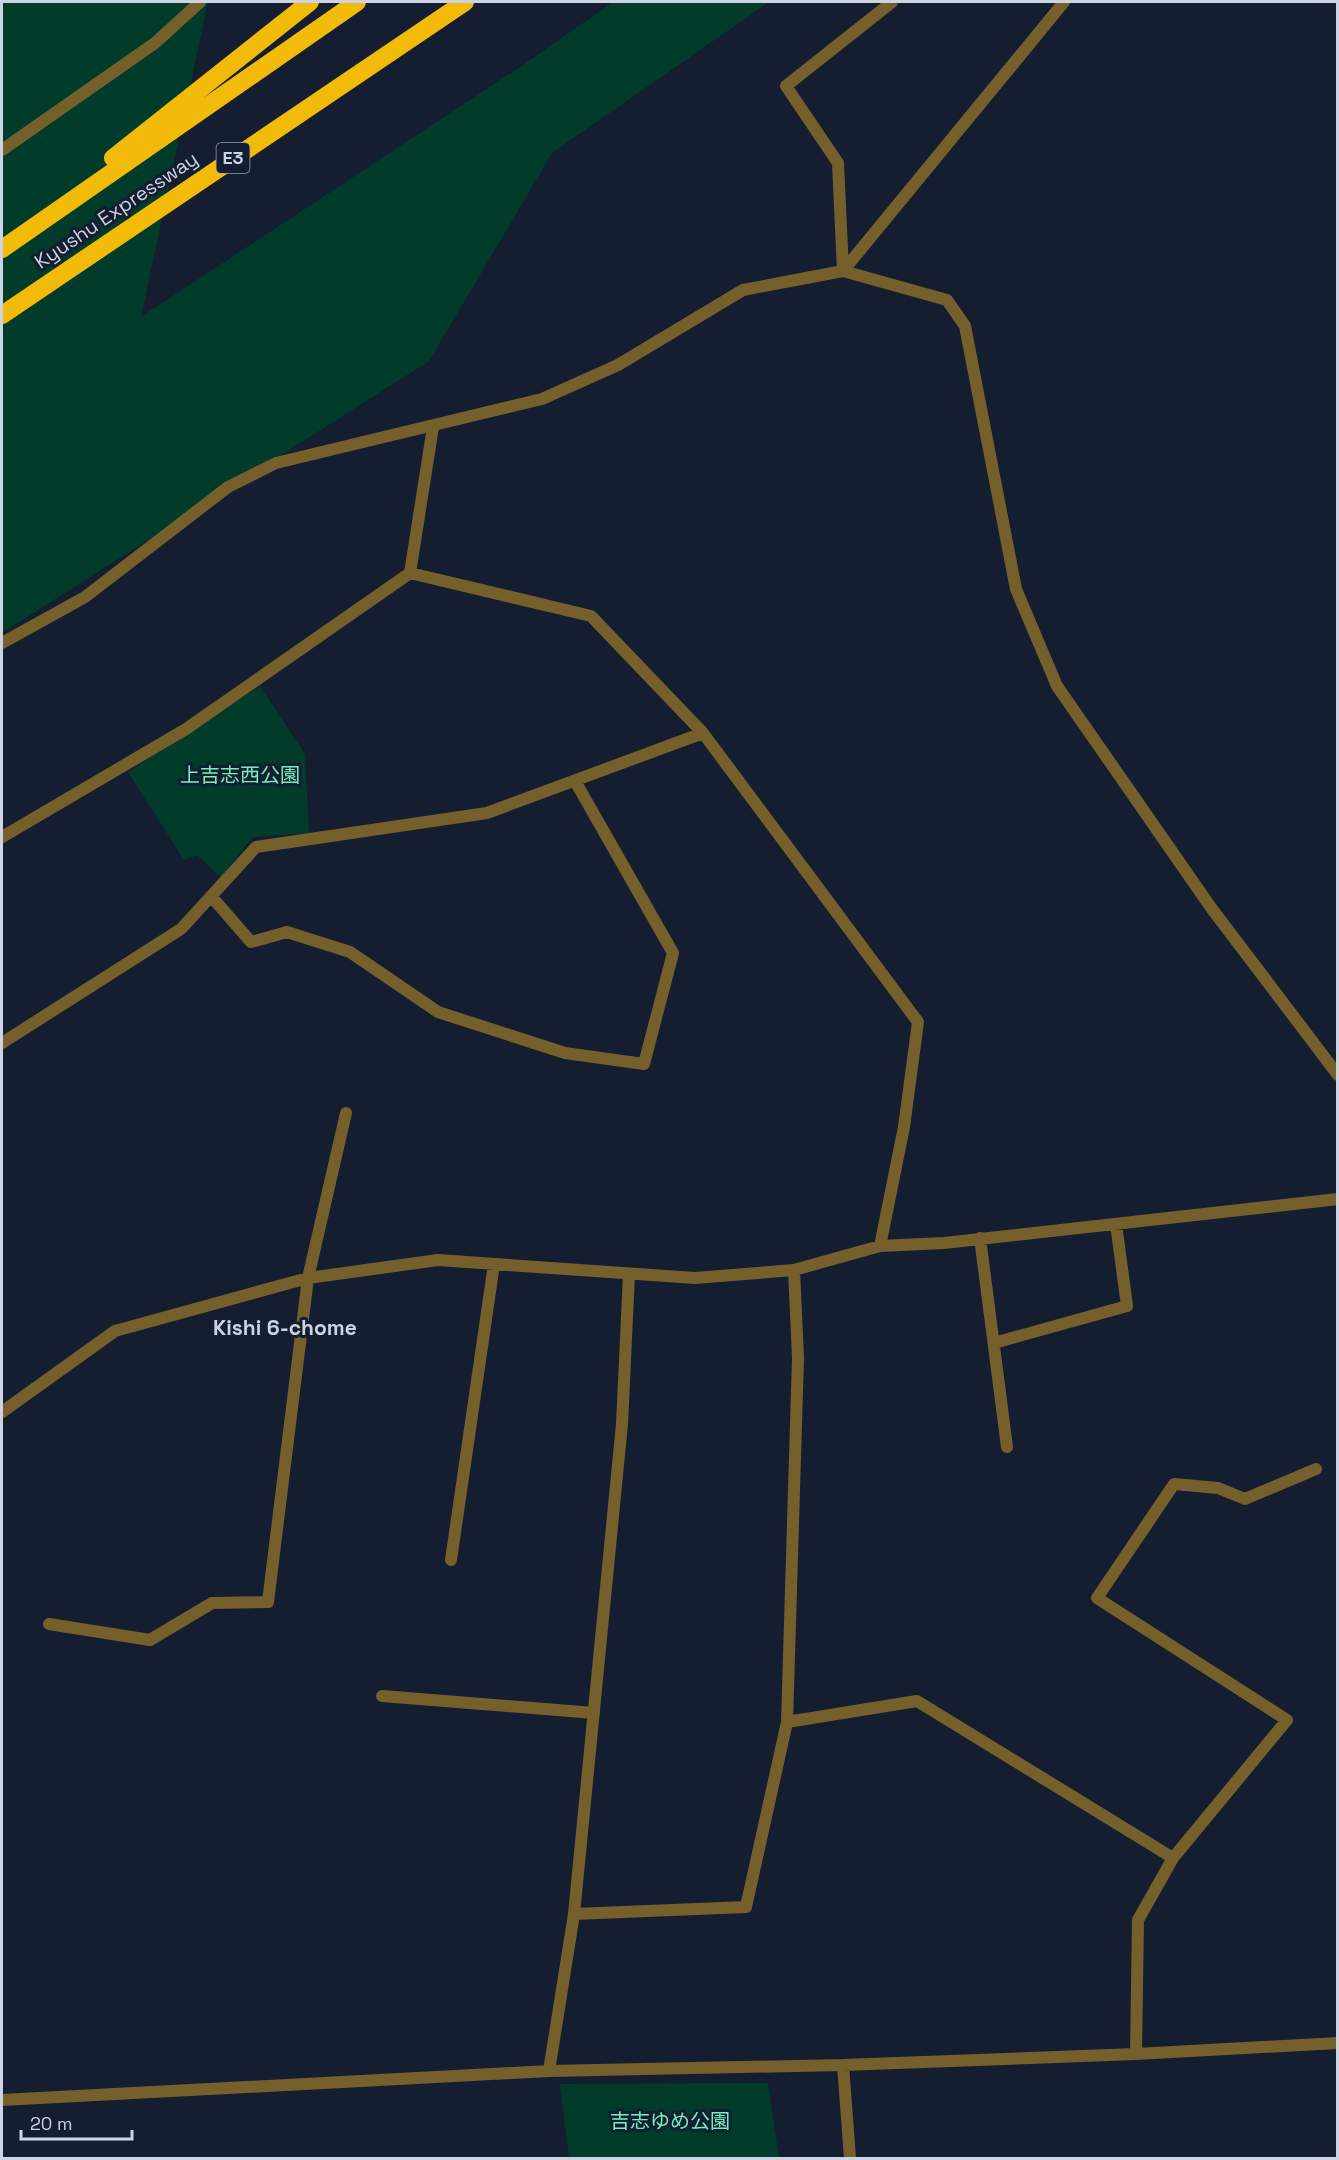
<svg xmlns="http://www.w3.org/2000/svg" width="1339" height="2160" font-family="'Space Grotesk','Noto Sans JP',sans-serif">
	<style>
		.green { fill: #003c29 }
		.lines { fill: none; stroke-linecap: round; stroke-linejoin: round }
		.street { stroke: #75602c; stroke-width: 12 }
		.highway { stroke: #f2bb09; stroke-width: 18 }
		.labels { text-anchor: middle; stroke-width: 6; stroke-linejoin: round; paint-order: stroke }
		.shield { fill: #151e31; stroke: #969dac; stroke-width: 1.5 }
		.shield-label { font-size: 18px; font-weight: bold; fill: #cdd3e1 }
		.street-label { font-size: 20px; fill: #cdd3e1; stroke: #151e31 }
		.park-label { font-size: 20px; fill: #6ff0bd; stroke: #151e31 }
		.neighbourhood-label { font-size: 21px; font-weight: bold; fill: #cdd3e1; stroke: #151e31 }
	</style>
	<rect width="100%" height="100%" fill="#151e31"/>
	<path class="green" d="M2,2H208L141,317L526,63L613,2H769L552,153L429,361L2,633Z
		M260,686L305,754L309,833L253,837L221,877L197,855L184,860L128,772Z
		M768,2083L779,2158H569L560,2084Z"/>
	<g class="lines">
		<path class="street" d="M2,150L155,43L200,2
			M843,271L1064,2
			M843,271L838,163L786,86L892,2
			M410,573L591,616L703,733L918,1022L904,1127L880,1246
			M2,643L85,597L228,487L276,463L542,399L618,365L743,290L843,271L947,300L965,326L1016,589L1057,686L1212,909L1338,1075
			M2,837L186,729L410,573L433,427
			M211,896L251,942L287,932L350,952L438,1012L565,1053L644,1064L673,953L575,781
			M2,1043L181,929L256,847L487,813L703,733
			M980,1238L1007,1447
			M994,1343L1127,1306L1116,1224
			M2,1412L115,1331L308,1278L438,1260L695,1278L794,1270L880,1246L944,1243L1338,1199
			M451,1560L494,1264
			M49,1624L150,1640L212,1603L268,1602L308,1278L346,1113
			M382,1696L594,1713
			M787,1722L917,1701L1173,1858
			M574,1914L622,1424L629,1274
			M1136,2054L1138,1920L1173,1858L1287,1720L1097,1598L1174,1484L1218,1488L1245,1499L1316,1469
			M843,2065L850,2158
			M549,2071L574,1914L746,1907L787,1722L798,1358L794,1270
			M2,2100L549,2071L843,2065L1136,2054L1338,2043"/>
		<path class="highway" d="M113,158L310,2
			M2,249L357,2
			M2,315L465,2"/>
	</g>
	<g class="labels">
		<rect class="shield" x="216.5" y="143" width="33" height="30" rx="4.5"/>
		<g class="shield-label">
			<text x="233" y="164">E3</text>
		</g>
		<g class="street-label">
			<text transform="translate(116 210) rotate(-34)" y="7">Kyushu Expressway</text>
		</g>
		<g class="park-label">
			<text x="240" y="782">上吉志西公園</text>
			<text x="670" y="2128">吉志ゆめ公園</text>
		</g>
		<g class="neighbourhood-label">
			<text x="285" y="1335">Kishi 6-chome</text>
		</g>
	</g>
	<rect width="1339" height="2160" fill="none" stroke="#cdd3e1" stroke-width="6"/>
	<path d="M21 2130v9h111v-9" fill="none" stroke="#cdd3e1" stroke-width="3"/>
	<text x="30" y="2130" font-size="18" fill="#cdd3e1" stroke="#151e31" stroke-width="4.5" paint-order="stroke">20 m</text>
</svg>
